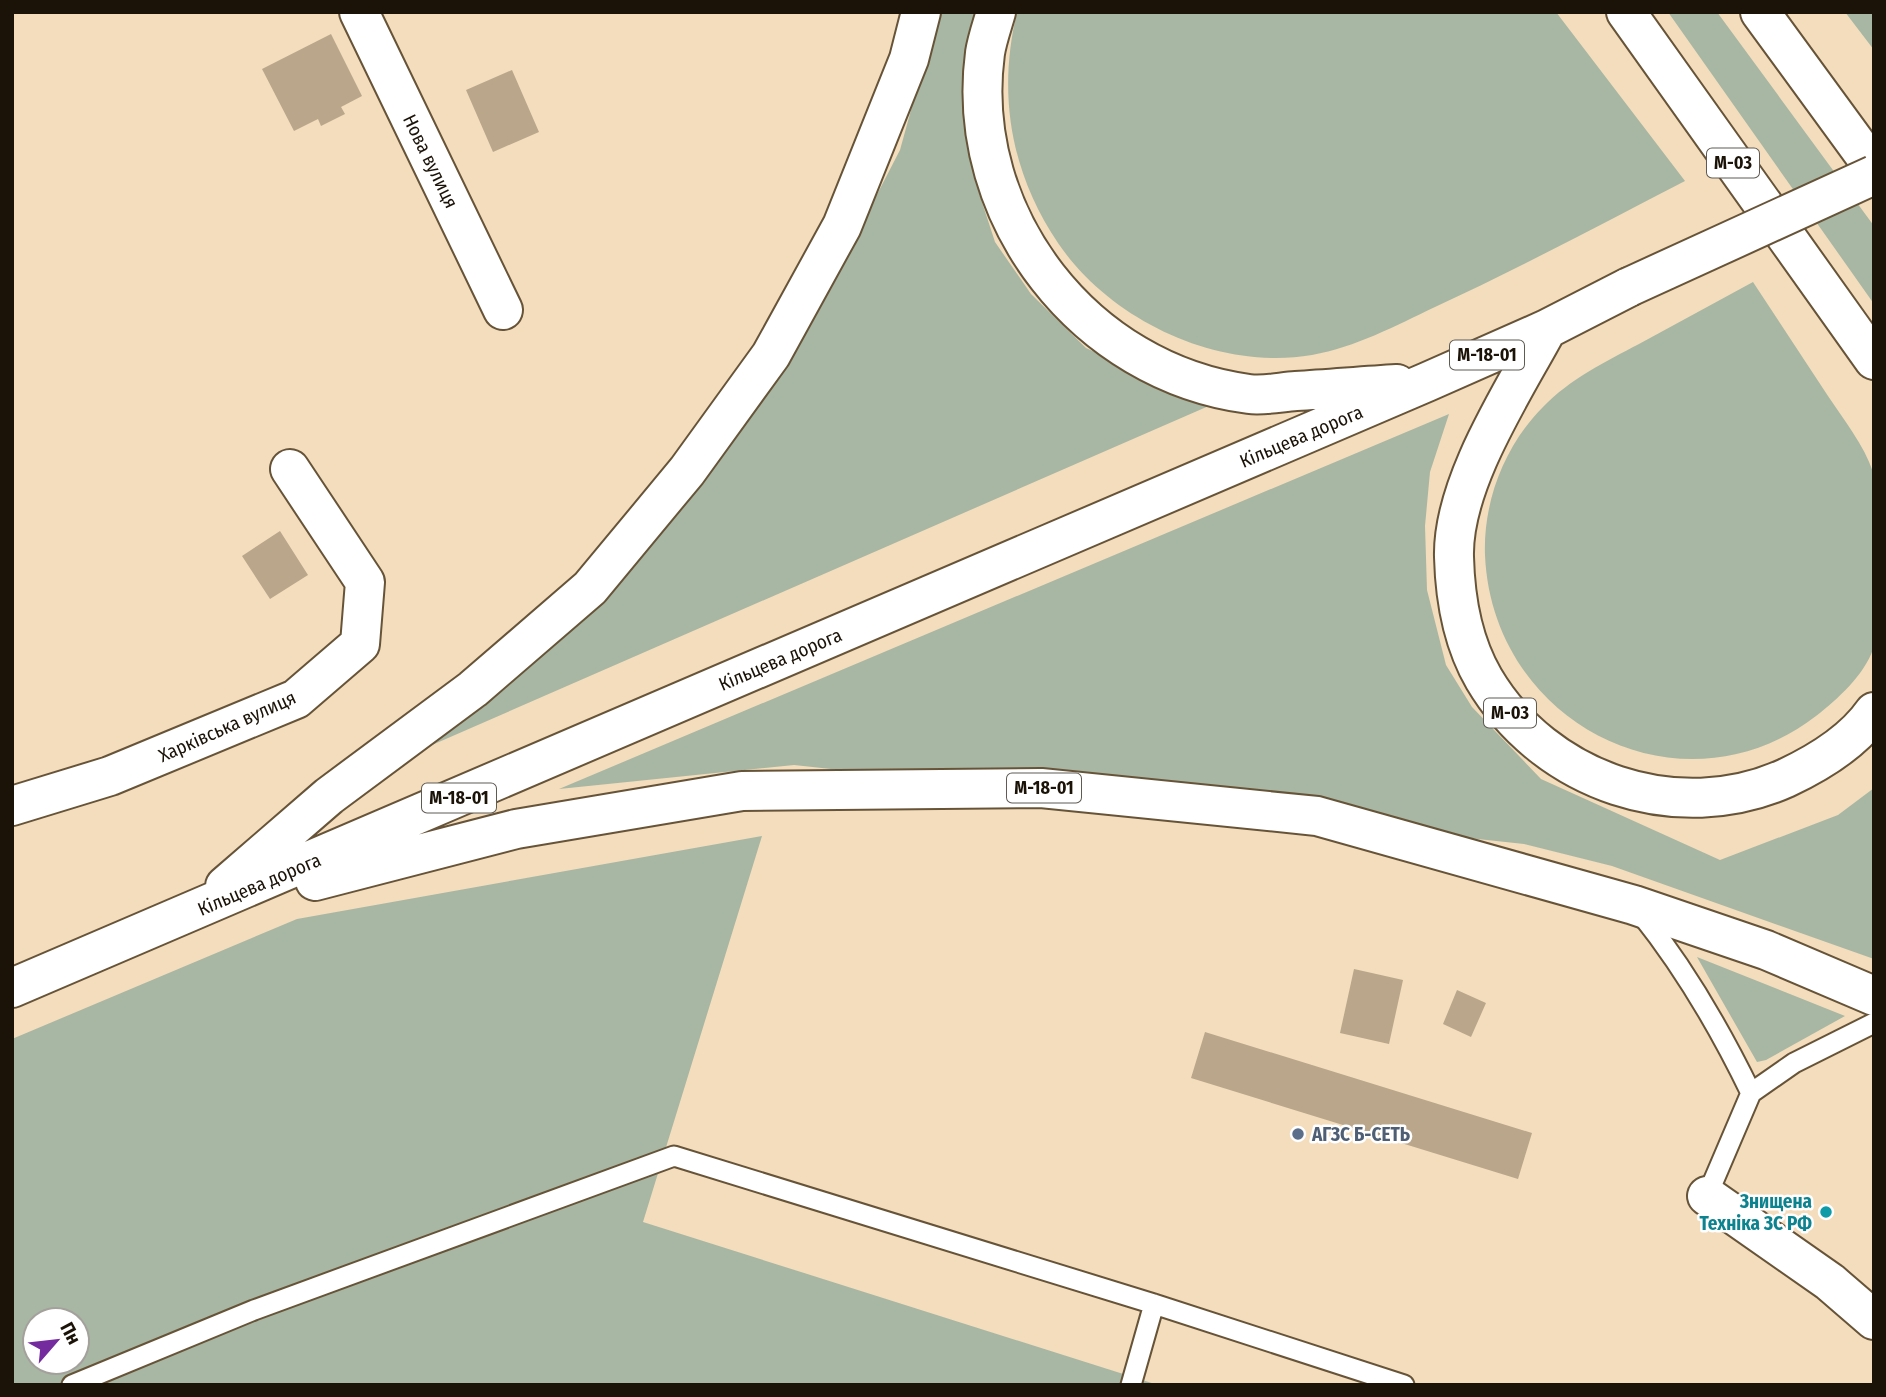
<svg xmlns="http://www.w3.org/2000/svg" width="1886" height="1397" font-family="'Fira Sans Condensed',sans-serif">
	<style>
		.green { fill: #a7b7a3; fill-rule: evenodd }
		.building { fill: #baa68b }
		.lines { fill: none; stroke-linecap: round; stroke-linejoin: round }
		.lane-casing { stroke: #675438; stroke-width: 23 }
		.street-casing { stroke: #675438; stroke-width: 42 }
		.highway-casing { stroke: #675438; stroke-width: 42 }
		.lane { stroke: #fff; stroke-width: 19 }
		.street { stroke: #fff; stroke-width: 38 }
		.highway { stroke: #fff; stroke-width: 38 }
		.highway-bridge-casing { stroke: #675438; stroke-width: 42; stroke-linecap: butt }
		.highway-bridge { stroke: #fff; stroke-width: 38 }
		.service-dot { fill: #5c6f8a; stroke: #fff; stroke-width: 2.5 }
		.culture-dot { fill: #0f9aa8; stroke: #fff; stroke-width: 2.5 }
		.labels { text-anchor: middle; stroke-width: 5; stroke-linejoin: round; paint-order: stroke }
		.shield { fill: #fff; stroke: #5f5a52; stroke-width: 2 }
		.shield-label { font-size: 18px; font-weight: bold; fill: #1b1308 }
		.street-label { font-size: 19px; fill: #1b1308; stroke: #fff }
		.service-label { font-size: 19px; font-weight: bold; fill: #4e5e75; stroke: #fff; text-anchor: start }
		.culture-label { font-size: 19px; font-weight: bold; fill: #0d838f; stroke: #fff; text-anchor: end }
	</style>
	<rect width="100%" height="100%" fill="#f3ddbd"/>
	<path class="green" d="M938,12H977L971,27L969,117L979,193L995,242L1031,294L1086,348L1211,405L432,745L640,545L791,361L900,150Z
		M1017,12H1556L1685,181C1602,224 1519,268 1435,307C1395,326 1356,347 1312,355C1218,371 1111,321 1058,243C1011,173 997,95 1017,12Z
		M1668,12H1717L1874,226V304Z
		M1845,12H1874V50Z
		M1753,282C1778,320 1803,358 1828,396C1844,420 1864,445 1873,472C1879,491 1874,557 1874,581C1874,598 1878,633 1873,649C1865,674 1837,700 1816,716C1680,820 1492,723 1485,555C1483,501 1505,445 1543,407C1570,379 1605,362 1639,344C1677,323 1715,303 1753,282Z
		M1449,414L1430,472L1425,526L1427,590L1446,665L1472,707L1541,779L1720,860L1838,815L1874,788V959L1612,866L1524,844L794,765L559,789Z
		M762,836L643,1222L1158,1385H12V1039L297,919ZM35,1320H77V1362H35Z
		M1697,957L1845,1016L1766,1060L1757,1062Z"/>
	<path class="building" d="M331,34L362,96L341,107L345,114L321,126L318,119L294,131L262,69Z
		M512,70L539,132L493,152L466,90Z
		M280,531L308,575L270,599L242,556Z
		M1354,969L1403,980L1389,1044L1340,1033Z
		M1457,990L1486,1003L1471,1037L1443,1024Z
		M1205,1032L1532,1133L1518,1179L1191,1078Z"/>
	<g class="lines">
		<g class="lane-casing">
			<path id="lane" d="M1641,914C1685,969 1720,1029 1751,1093
				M1707,1196L1751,1093L1794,1063L1874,1023
				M72,1385L254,1310L674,1156L1154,1304L1404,1385
				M1131,1385L1154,1304"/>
		</g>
		<g class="street-casing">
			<path id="street" d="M359,12L503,310
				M12,806L110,776L296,699L360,644L365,582L290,469
				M1707,1196L1830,1282L1874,1320"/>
		</g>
		<g class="highway-casing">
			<path id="highway" d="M996,12C992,26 987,40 985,53C963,217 1086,373 1249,394C1264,396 1281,392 1296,391C1330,389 1363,386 1397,384
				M1626,12L1874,360
				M1760,12L1874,168
				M1547,329C1513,392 1452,484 1454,557C1455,597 1463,643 1484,679C1545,782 1677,827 1786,778C1818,763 1853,742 1874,712
				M315,881L516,829L742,791L1041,788L1317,816L1634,905L1766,950L1874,996
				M225,886L329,796L473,689L590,588L687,471L771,355L842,226L909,59L921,12
				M12,988L1427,382L1547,329L1629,287"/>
		</g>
		<use href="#lane" class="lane"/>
		<use href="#street" class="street"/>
		<use href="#highway" class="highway"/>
		<g class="highway-bridge-casing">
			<path id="highway-bridge" d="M1629,287L1874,175"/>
		</g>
		<use href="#highway-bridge" class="highway-bridge"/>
	</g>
	<circle class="service-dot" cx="1298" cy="1134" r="7"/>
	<circle class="culture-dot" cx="1826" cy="1212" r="7"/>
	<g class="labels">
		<g class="shield">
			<rect x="1707" y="148.5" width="52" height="29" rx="5"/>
			<rect x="1450" y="340.5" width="74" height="29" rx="5"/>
			<rect x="1484" y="698.5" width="52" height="29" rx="5"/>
			<rect x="1007" y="773.5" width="74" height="29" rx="5"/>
			<rect x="422" y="783.5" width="74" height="29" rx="5"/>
		</g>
		<g class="shield-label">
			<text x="1733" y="169">М-03</text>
			<text x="1487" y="361">М-18-01</text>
			<text x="1510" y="719">М-03</text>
			<text x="1044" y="794">М-18-01</text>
			<text x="459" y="804">М-18-01</text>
		</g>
		<g class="street-label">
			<text transform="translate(431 161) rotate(64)" y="7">Нова вулиця</text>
			<text transform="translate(1301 436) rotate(-23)" y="7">Кільцева дорога</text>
			<text transform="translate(780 659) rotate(-23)" y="7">Кільцева дорога</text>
			<text transform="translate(227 726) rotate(-24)" y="7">Харківська вулиця</text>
			<text transform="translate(259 884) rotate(-23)" y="7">Кільцева дорога</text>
		</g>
		<g class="service-label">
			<text x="1312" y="1141">АГЗС Б-СЕТЬ</text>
		</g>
		<g class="culture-label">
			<text x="1812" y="1208">Знищена<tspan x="1812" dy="22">Техніка ЗС РФ</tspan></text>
		</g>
	</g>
	<rect width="1886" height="1397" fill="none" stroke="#1b1308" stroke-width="28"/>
	<g transform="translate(56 1341) rotate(62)"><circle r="33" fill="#ffffff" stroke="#a4a19c" stroke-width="2"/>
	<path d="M0-5L12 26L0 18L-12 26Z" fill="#742b9e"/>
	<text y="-10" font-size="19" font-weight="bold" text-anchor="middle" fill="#1b1308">Пн</text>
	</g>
</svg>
